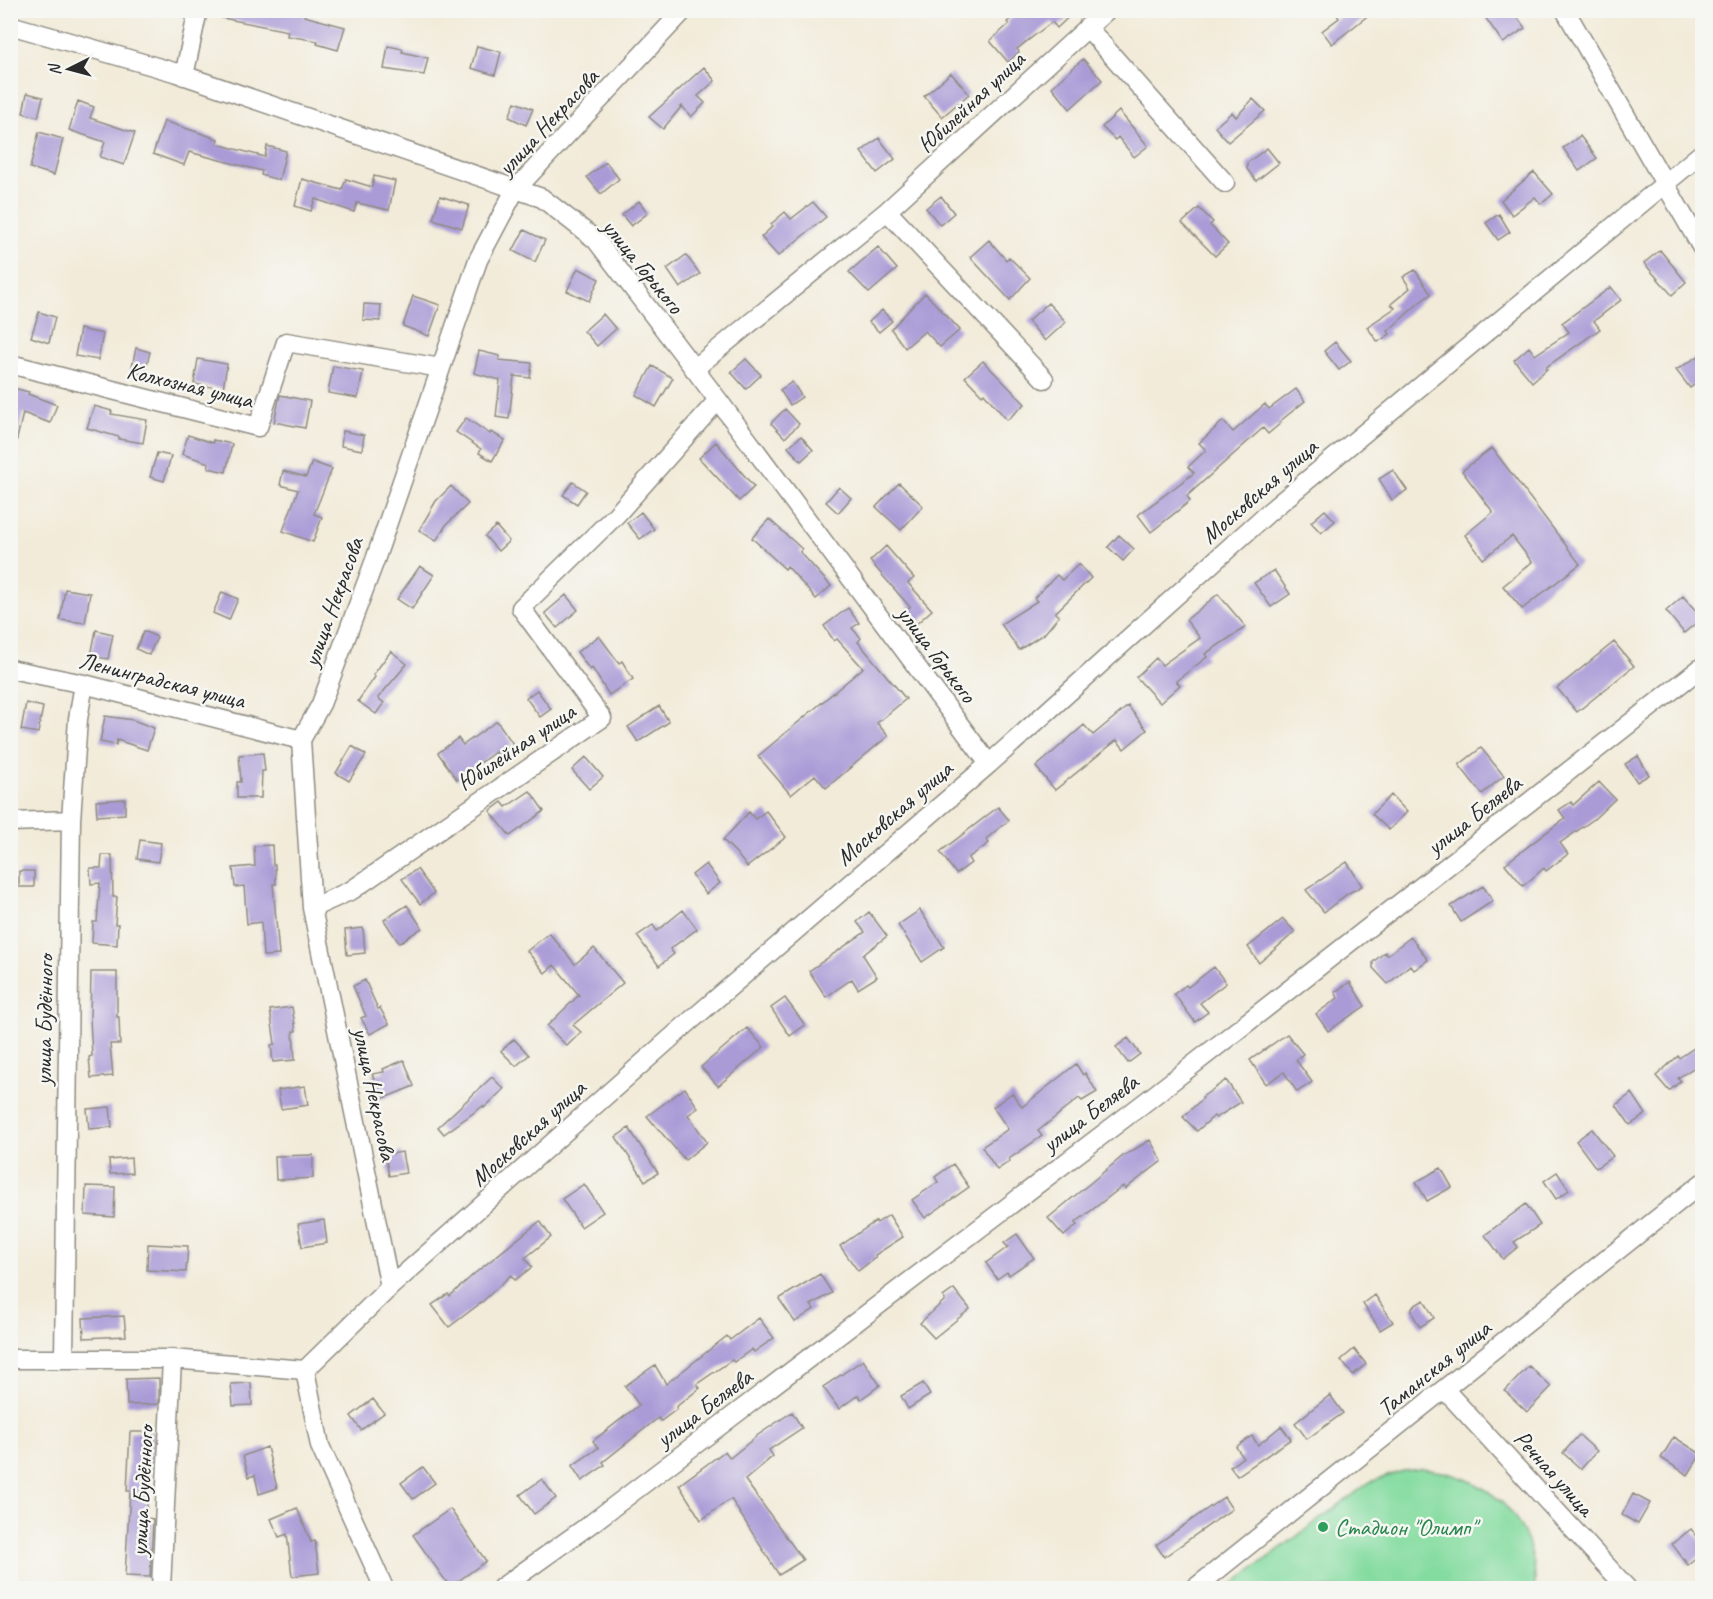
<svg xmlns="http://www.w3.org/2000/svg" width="1713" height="1599" font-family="Caveat,sans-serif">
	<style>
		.green { fill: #85dca0; stroke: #588466; stroke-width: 1.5 }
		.building { fill: #aa9bd7 }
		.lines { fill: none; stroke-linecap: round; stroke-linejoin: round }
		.street-casing { stroke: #8e8b82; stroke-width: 21 }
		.street { stroke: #fff; stroke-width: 18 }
		.leisure-dot { fill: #2e9e5b; stroke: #f6f6f2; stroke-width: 2 }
		.labels { text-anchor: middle; stroke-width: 5; stroke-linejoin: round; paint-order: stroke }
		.street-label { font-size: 24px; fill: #2b2b2b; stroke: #f6f6f2 }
		.leisure-label { font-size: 24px; fill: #27864d; stroke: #f6f6f2; text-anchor: start }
	</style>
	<rect width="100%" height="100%" fill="#f6f6f2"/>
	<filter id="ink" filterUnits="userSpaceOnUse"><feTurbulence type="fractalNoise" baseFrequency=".0167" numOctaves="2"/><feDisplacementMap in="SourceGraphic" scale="12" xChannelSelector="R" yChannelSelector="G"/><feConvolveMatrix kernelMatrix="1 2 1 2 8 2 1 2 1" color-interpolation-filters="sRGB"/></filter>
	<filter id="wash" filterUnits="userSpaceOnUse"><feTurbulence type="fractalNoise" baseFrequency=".008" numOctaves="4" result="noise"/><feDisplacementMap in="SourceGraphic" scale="24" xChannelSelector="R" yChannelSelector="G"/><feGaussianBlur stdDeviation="1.35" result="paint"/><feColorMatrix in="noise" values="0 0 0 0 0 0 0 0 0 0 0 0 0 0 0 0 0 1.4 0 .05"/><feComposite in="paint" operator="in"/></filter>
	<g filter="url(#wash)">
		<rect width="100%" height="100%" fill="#f2ebd9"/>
		<path class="green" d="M1421,1469C1487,1473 1538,1520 1535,1588H1227L1370,1482L1403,1471Z"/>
		<g id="blocks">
			<path class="building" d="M223,10H291L305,13L304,16L345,27L338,50L317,44L318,41L287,36L288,31L222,18Z
				M1022,10H1076L1057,28L1052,22L1017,49L1019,52L1008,62L990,41L1009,24L1007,22Z
				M1334,10H1375L1332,44L1322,31L1339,18Z
				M1494,10H1512L1525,28L1503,43L1485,17Z
				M388,46L403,49L402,52L428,58L424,75L384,69Z
				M477,46L501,52L495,75L471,68Z
				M1083,59L1102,80L1070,109L1052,87Z
				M704,67L715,81L698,96L705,103L691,117L682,106L663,129L649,117Z
				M951,73L969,94L942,117L924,96Z
				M27,93L43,97L38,117L23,113Z
				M1253,99L1265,111L1228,142L1215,127L1232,112L1236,117Z
				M78,101L94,107L90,118L135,133L124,165L100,157L105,142L69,130Z
				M515,102L533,109L526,125L509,117Z
				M1119,111L1148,146L1134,157L1118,137L1115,140L1102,127Z
				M164,121L218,139L217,144L265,157L267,146L286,151L279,180L261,175L262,171L189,152L184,165L153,154Z
				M39,132L63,139L54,175L30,168Z
				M1580,136L1597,158L1579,171L1563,148Z
				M879,138L895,159L877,173L861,152Z
				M1267,148L1279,163L1256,181L1247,169V163Z
				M606,162L619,179L601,194L587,177Z
				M1534,172L1553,194L1541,204L1535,197L1512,215L1501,200Z
				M374,176L395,181L389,210L357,203L354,212L315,199L311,211L295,206L302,179L342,190L346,179L372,187Z
				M440,196L469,205L462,228L433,219Z
				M941,196L954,213L940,225L926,208Z
				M639,201L648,213L631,226L622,215Z
				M813,202L826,217L778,256L761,237L773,226L771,224L785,212L791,219Z
				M1199,208L1213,222L1210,225L1228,244L1215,256L1182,223Z
				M1499,214L1510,232L1498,240L1486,223Z
				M524,230L545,240L535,262L513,251Z
				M989,240L1006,260L1009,257L1030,278L1010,300L970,257Z
				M878,247L897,269L869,293L849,272Z
				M1660,250L1686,282L1672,295L1644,263Z
				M686,255L700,274L680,288L667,269Z
				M578,268L599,279L589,301L567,291Z
				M1415,270L1431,294L1420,302L1388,331L1390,334L1378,342L1367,327L1395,308L1391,304L1410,288L1403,277Z
				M1611,287L1621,300L1594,321L1600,329L1545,368L1547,369L1532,382L1514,360L1529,347L1535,355L1569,332L1562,323Z
				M925,293L960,330L940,347L925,331L905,348L891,329Z
				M413,296L440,305L429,336L403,326Z
				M1048,303L1066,322L1045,341L1028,321Z
				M364,304L381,305L380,321L363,320Z
				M882,310L892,321L879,332L869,322Z
				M39,312L55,317L49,343L31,337Z
				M603,314L616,329L597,346L584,331Z
				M80,329L103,334L98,360L75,356Z
				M1335,342L1351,361L1339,370L1324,351Z
				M136,348L150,352L144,375L131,371Z
				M479,351L500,356L499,360L532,363L530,378L514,376L509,419L496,417L500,380L474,373Z
				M1702,354V379L1690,388L1676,370Z
				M198,359L227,364L223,389L194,384Z
				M746,359L761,375L746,389L731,372Z
				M983,361L1025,404L1007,420L984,393L982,395L965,377Z
				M333,366L363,371L358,398L328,393Z
				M652,366L673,378L656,407L636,395Z
				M792,382L802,397L790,405L780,390Z
				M13,388L29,392L28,394L57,405L50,423L23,413L16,443L10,442V397Z
				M1296,389L1305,401L1279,422L1281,423L1268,434L1263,428L1187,496L1190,501L1151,532L1138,515L1194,473L1188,467L1206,450L1199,443L1223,421L1233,432L1265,404L1269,409Z
				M280,395L310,401L305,428L274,422Z
				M94,406L112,411L111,414L147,420L143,443L119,439V437L87,428Z
				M785,409L799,424L785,438L771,423Z
				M466,418L490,434L491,432L505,440L492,461L479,453L481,449L456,432Z
				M343,431L364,435L362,450L341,446Z
				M188,435L213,443V440L232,444L226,472L208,468L209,463L182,454Z
				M801,436L813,450L801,461L788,447Z
				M716,442L754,487L739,501L699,458Z
				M1492,448L1580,564L1522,609L1503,586L1532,562L1512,536L1483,559L1465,535L1493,512L1462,471Z
				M157,453L171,456L164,481L150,477Z
				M312,462L332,469L314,514L322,517L313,542L283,531L298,490L280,485L283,471L306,477Z
				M1393,470L1407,490L1392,500L1379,479Z
				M573,482L586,491L577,504L563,495Z
				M899,483L923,506L901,530L876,507Z
				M451,486L468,504L446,525L436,541L419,530L436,501Z
				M839,487L851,498L838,513L826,502Z
				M1325,510L1335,521L1321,533L1311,522Z
				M641,512L654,529L640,539L627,523Z
				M769,519L802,549L800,552L831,586L816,599L787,566L785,569L752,538Z
				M496,526L509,541L498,551L485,536Z
				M1119,535L1134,549L1123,561L1108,547Z
				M886,546L914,578L908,583L932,610L914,626L903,613L910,607L870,561Z
				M1079,564L1091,578L1055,613L1059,616L1045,633L1019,650L1001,624L1037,601L1034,598L1057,575L1062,580Z
				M420,566L434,575L412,609L397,599Z
				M1274,570L1290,594L1271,607L1254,583Z
				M65,589L90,593L85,623L60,620Z
				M222,592L238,599L229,620L213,613Z
				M1218,594L1246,627L1205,654L1207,657L1176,681L1180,685L1160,703L1136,677L1156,658L1162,665L1200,638L1186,620Z
				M566,595L578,610L557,628L545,613Z
				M1683,596L1702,618L1684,633L1666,611Z
				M848,608L859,623L852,628L861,638L858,642L906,699L877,723L888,736L826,788L815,775L791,795L758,756L863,668L837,639L834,641L824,626Z
				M96,630L113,634L108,659L91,656Z
				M144,631L157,637L149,655L136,649Z
				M599,636L619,663L622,661L633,679L609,695L592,668L590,670L577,652Z
				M1614,642L1634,666L1577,712L1557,688Z
				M391,651L407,664L378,698L384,703L376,714L358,701L375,677L373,675Z
				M537,690L551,709L540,717L526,698Z
				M26,703L43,707L38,733L21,730Z
				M659,706L669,722L638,742L628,727Z
				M1128,706L1147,730L1124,749L1117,740L1055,790L1036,767L1084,725L1093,735Z
				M105,716L133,720L154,728L147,750L117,740L116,745L100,742Z
				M497,721L513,744L497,755L495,752L457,780L438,753L458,738L463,745Z
				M352,746L366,755L349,781L336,773Z
				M1481,748L1504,776L1482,794L1459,765Z
				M263,753L265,771H262L261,798H237V782H241L239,755Z
				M1638,756L1649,775L1637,782L1625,764Z
				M586,757L603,777L589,789L572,770Z
				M1599,782L1615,799L1594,819L1560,843L1568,854L1546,871L1544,868L1523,886L1505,864L1565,818L1559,810L1571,802L1573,805Z
				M530,791L544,811L510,836L490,811L502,802L506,807Z
				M1391,795L1407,812L1389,830L1372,814Z
				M125,799V814L97,816L96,801Z
				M998,807L1009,820L986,839L989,843L968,858L971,863L956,874L940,852Z
				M766,811L786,837L747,867L736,853L723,840L749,812L755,819Z
				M140,840L161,843L158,862L137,859Z
				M272,845L273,865H275L276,884H273L279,955L263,956L261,922L247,924L244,886L235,887L233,868L255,866L254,846Z
				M102,855H112L113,897H117L115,924H118L117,945L92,943L93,922H97L100,883L91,884L90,868H101Z
				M1347,862L1362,886L1347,894L1324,912L1306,890Z
				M706,864L720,883L706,894L692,875Z
				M417,869L434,893L420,904L402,879Z
				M19,871H34V887H19Z
				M1483,886L1493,901L1461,922L1451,906Z
				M407,905L422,928L399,943L384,920Z
				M683,910L697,929L670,949L674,954L659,966L637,936L653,925L657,931Z
				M920,910L944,947L922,962L898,925Z
				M869,912L887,936L863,955L877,977L858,989L852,979L826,997L809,971L865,932L857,922Z
				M1283,919L1295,932L1259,963L1248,947Z
				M363,928L365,953L347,955L345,930Z
				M549,933L575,964L594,948L623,983L573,1025L581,1032L567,1046L547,1026L579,995L554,965L545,973L527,951Z
				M1411,937L1428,960L1414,970L1410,965L1388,984L1373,968V962L1385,952L1387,955Z
				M1214,967L1226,983L1200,1003L1208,1012L1195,1022L1174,994L1186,985L1188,987Z
				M91,972H117V1017H119L120,1044H110L113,1076L91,1078L89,1057L92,1056L90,1018Z
				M365,980L378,1009L380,1008L389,1024L370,1034L361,1018L366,1016L353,986Z
				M1350,982L1365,1006L1328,1031L1316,1014L1338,998L1335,992Z
				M785,998L805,1025L790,1036L771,1008Z
				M292,1007L296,1031H293L295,1060L273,1062L271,1045L275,1044L270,1010Z
				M747,1028L764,1047L718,1086L701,1067Z
				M1287,1034L1303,1054L1296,1060L1312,1082L1297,1092L1284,1072L1266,1084L1250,1060Z
				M1128,1038L1140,1054L1128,1063L1116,1047Z
				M514,1039L529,1055L516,1066L501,1051Z
				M1697,1046L1702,1054V1062L1678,1078L1681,1081L1669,1091L1656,1076L1678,1056L1679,1058Z
				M404,1060L414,1086L382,1099L372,1074L384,1072L383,1069Z
				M1076,1064L1083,1075L1085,1073L1097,1092L1082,1101L1079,1098L1038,1131L1042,1136L1009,1159L1010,1161L997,1170L982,1147L1008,1129L993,1107L1012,1093L1022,1107Z
				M492,1077L504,1089L484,1108L483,1106L444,1134L438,1127Z
				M1226,1080L1241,1102L1216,1118L1214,1116L1197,1131L1183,1117L1203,1098L1202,1097Z
				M305,1086L308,1105L281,1109L278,1090Z
				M685,1088L698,1108L688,1115L707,1142L685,1160L647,1116Z
				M1632,1093L1646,1114L1630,1125L1616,1105Z
				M110,1107L112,1127L89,1129L87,1109Z
				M629,1128L658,1173L645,1181L616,1137Z
				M1592,1129L1613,1156L1596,1168L1576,1141Z
				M1150,1140L1162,1161L1125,1189L1123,1186L1075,1223L1077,1225L1064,1236L1048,1218L1123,1156Z
				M402,1152L406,1173L389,1176L385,1155Z
				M313,1155V1178L276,1180L275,1156Z
				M131,1158L132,1173L110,1174L109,1160Z
				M953,1164L969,1187L925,1218L912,1200L938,1182L935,1177Z
				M1441,1168L1452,1187L1427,1201L1416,1182Z
				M1557,1172L1569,1190L1556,1199L1544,1181Z
				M584,1184L603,1212L581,1227L562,1199Z
				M86,1186L115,1187L114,1217L85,1215Z
				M1526,1204L1540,1225L1514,1242L1518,1247L1503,1259L1485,1235Z
				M889,1215L903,1237L875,1255L876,1257L858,1271L840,1246L876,1221L877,1223Z
				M324,1220L327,1243L302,1247L298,1224Z
				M540,1221L551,1237L525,1258L532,1267L515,1280L511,1275L482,1302L449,1327L432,1305L448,1294L450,1296L474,1274Z
				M1017,1234L1034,1258L1009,1275L1007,1272L997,1279L986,1263L1008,1247L1004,1243Z
				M148,1244L188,1246L186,1272L147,1270Z
				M820,1274L832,1293L811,1305L814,1309L795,1322L779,1299Z
				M954,1289L970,1309L934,1338L920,1323L945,1300L943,1297Z
				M1375,1295L1393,1322L1380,1330L1363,1304Z
				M1424,1300L1434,1318L1420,1327L1412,1313V1307Z
				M124,1316L126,1336L84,1338L83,1318Z
				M759,1318L774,1338L754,1352L752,1349L734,1362L732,1360L697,1384L700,1388L676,1407L677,1409L661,1421L658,1418L603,1462L605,1465L582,1481L572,1466L598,1448L593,1441L639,1405L625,1386L655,1365L666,1384L727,1336L730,1340Z
				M1354,1349L1366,1364L1353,1375L1341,1360Z
				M863,1360L880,1385L861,1399L858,1395L839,1409L823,1387Z
				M1529,1366L1551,1387L1527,1412L1505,1391Z
				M159,1378V1404L127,1405L126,1379Z
				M251,1383L252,1405L233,1406L231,1384Z
				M923,1383L930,1395L908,1409L901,1396Z
				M1330,1395L1343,1413L1307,1439L1295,1423Z
				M373,1399L384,1413L361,1430L351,1416Z
				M792,1412L802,1428L769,1450L773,1456L745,1480L803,1560L779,1575L731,1499L701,1520L679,1485L725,1451L730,1458L758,1435Z
				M1281,1426L1291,1439L1237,1476L1230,1467L1243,1457L1236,1447L1252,1436L1258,1445Z
				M130,1432H153L146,1518L153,1519L150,1577L125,1576L130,1491H127Z
				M1579,1435L1597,1451L1581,1469L1563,1453Z
				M1674,1437L1701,1454L1688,1475L1661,1458Z
				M267,1447L277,1488L259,1494L255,1475L249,1477L243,1456Z
				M423,1467L435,1483L413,1499L401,1483Z
				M542,1479L556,1498L534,1514L520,1495Z
				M1633,1494L1650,1503L1638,1524L1622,1515Z
				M1224,1497L1232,1509L1164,1557L1156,1545Z
				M297,1508L311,1542L315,1541L319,1573L292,1576L287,1534L279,1537L271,1519Z
				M450,1509L486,1561L450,1587L413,1535Z
				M1691,1529L1702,1542V1554L1688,1565L1672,1544Z"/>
		</g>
	</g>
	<g filter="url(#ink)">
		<use href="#blocks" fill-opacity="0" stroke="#8e8b82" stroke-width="1.5"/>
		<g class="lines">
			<g class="street-casing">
				<path id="street" d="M1565,10L1702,248
					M10,25L174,72L542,198L596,240L718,400L989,764
					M1087,27L1225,183
					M184,76L198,10
					M887,211L1044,379
					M10,364L258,427L286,342L441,368
					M694,369L887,211L1107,10
					M10,669L84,684L301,740
					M10,822L71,820
					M312,908L352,890L602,718L521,608L617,514L718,400
					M390,1287L312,908L301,740L321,704L375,560L478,260L515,190L684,10
					M64,1358L71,820L78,719L84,684
					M10,1359H172L305,1370
					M1445,1390L1627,1588
					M161,1588L172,1359
					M384,1588L320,1446L305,1370L390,1287L681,1029L989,764L1269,512L1702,153
					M501,1588L592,1523L1148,1100L1702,667
					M1195,1588L1702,1183"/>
			</g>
			<use href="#street" class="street"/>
		</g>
	</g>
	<circle class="leisure-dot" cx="1323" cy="1527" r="6"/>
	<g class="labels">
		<g class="street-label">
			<text transform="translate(971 102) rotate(-43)" y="8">Юбилейная улица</text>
			<text transform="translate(548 122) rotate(-47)" y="8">улица Некрасова</text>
			<text transform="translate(643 266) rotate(51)" y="8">улица Горького</text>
			<text transform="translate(190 385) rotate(14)" y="8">Колхозная улица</text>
			<text transform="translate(1259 491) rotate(-41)" y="8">Московская улица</text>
			<text transform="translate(333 602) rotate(-70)" y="8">улица Некрасова</text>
			<text transform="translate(937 654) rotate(53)" y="8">улица Горького</text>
			<text transform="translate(162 680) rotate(14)" y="8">Ленинградская улица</text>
			<text transform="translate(516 747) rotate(-34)" y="8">Юбилейная улица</text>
			<text transform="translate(894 813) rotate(-41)" y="8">Московская улица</text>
			<text transform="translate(1474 815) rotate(-38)" y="8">улица Беляева</text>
			<text transform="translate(44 1020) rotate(-89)" y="8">улица Будённого</text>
			<text transform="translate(375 1094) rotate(78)" y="8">улица Некрасова</text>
			<text transform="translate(1090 1113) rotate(-37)" y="8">улица Беляева</text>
			<text transform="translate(528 1133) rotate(-42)" y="8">Московская улица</text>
			<text transform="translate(1434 1368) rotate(-39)" y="8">Таманская улица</text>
			<text transform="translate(704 1408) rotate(-37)" y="8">улица Беляева</text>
			<text transform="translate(1554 1473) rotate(48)" y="8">Речная улица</text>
			<text transform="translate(142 1491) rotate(-87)" y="8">улица Будённого</text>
		</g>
		<g class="leisure-label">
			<text x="1335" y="1535">Стадион "Олимп"</text>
		</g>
	</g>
	<rect width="1713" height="1599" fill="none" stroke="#f6f6f2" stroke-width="36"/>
	<g transform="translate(69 69) rotate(264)" stroke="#f6f6f2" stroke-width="4.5" paint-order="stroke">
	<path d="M0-4.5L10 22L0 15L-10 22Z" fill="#2b2b2b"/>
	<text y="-9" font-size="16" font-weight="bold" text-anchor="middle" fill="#2b2b2b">N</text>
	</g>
</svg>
